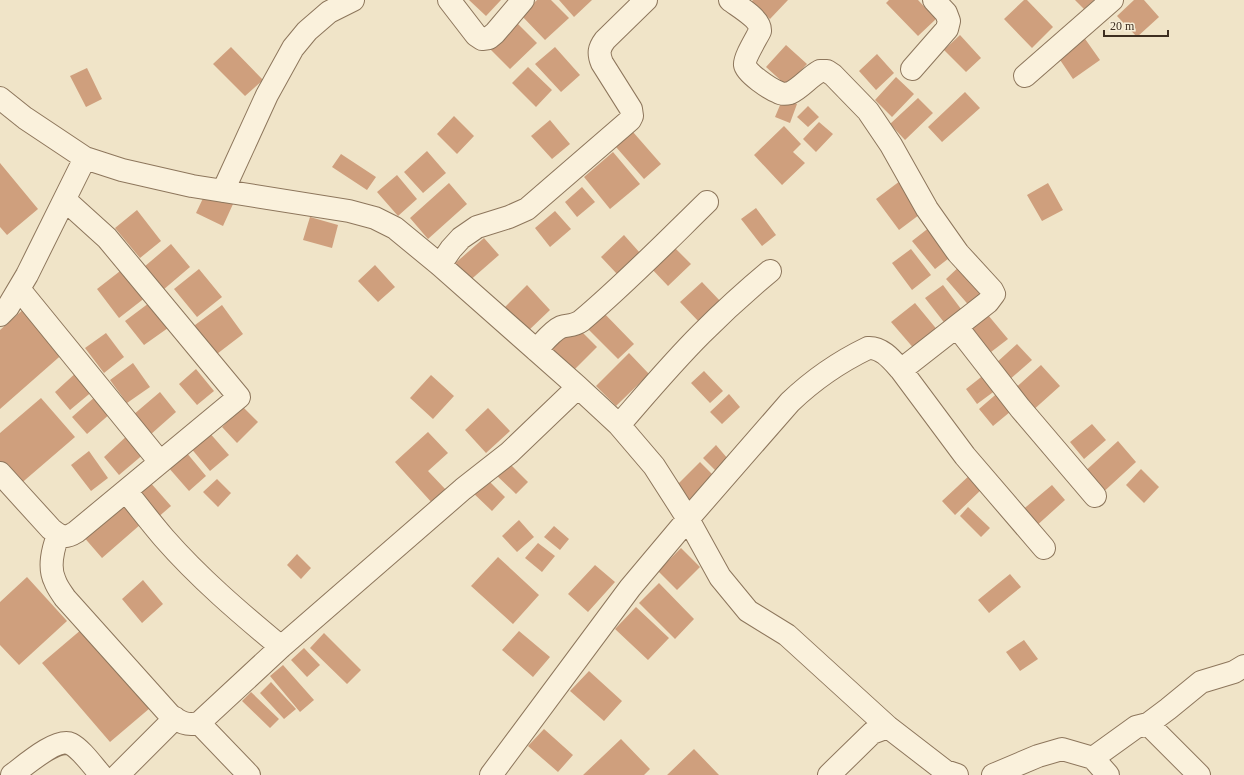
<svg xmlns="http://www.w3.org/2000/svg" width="1244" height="775" font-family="'Times New Roman',serif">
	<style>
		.building { fill: #cf9f7d }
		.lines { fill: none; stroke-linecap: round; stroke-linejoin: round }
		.minor-casing { stroke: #8d765c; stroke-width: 24 }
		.minor { stroke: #faf1dc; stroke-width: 22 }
	</style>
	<rect width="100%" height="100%" fill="#f0e4c8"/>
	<path class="building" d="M469,0H501L486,16Z
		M537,0H551L569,18L545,40L521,15Z
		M559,0H592L574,17Z
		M753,0H788L770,19L751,2Z
		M889,0H918L936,19L918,36L886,3Z
		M1024,0H1027L1053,27L1032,48L1004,19Z
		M1075,0H1094L1084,9Z
		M1134,0H1144L1159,17L1137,37L1117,16Z
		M514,20L537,43L510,69L487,46Z
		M960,35L981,58L966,72L944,50Z
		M1083,36L1100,60L1073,79L1056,54Z
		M786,45L807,64L787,86L766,67Z
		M231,47L263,80L245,96L213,64Z
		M555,47L580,75L561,92L535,64Z
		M877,54L894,73L876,90L859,71Z
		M528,67L552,90L536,107L512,83Z
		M87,68L102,99L86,107L70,76Z
		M896,77L914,94L892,117L875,100Z
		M965,92L980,108L942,142L928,127Z
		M783,98L797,104L790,123L775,117Z
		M918,98L933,113L905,140L890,124Z
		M808,106L819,117L808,127L797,117Z
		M454,116L474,136L457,154L437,134Z
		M550,120L570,144L552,159L531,136Z
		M819,122L833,134L816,152L803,139Z
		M784,126L801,144L793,152L805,163L782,185L754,155Z
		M633,132L661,164L644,179L616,147Z
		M427,151L446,173L423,193L404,172Z
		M613,152L640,184L610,209L584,177Z
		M341,154L376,177L367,190L332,167Z
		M0,163L38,209L7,235L0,227Z
		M397,175L417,199L398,216L377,192Z
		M900,181L923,212L899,230L876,199Z
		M449,183L467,204L428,239L410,218Z
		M1048,183L1063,210L1042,221L1027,195Z
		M582,187L595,202L577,217L565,202Z
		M206,192L233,204L223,226L196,213Z
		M756,208L776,235L762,246L741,219Z
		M137,210L161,241L140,258L115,228Z
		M555,211L571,229L550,247L535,228Z
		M310,217L338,225L332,248L303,240Z
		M930,227L953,255L935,269L912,241Z
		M624,235L640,253L617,274L601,257Z
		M484,238L499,255L467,283L452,266Z
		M171,244L190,267L163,290L144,267Z
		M673,246L691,264L668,286L650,267Z
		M911,249L931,275L912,290L892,263Z
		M962,264L989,294L972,309L946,279Z
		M375,265L395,287L378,302L358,281Z
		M124,268L146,297L119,318L97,289Z
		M199,269L222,297L197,317L174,289Z
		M702,282L722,303L700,323L680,302Z
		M527,285L550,310L528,331L505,307Z
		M943,285L967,317L950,330L925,298Z
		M149,303L168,328L144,345L125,321Z
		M915,303L939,332L916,351L891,322Z
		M222,305L243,334L213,357L191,328Z
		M26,307L66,351L0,409V330Z
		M600,309L634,344L618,359L584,325Z
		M988,315L1008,339L991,352L972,328Z
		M576,326L597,347L572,372L551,350Z
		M106,333L124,357L104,373L85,348Z
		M1017,344L1032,360L1009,380L995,364Z
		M629,353L649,374L616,406L596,386Z
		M133,363L150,387L127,403L110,380Z
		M1041,365L1060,386L1031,412L1012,391Z
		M196,369L214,391L197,405L179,384Z
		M78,371L94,390L70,410L55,392Z
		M704,371L723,391L710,403L691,383Z
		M985,374L996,390L977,404L966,389Z
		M431,375L454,396L433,419L410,398Z
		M1001,390L1016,407L993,426L979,409Z
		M160,392L176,412L150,435L133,415Z
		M729,394L740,407L722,424L710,412Z
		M96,396L111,413L87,434L72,417Z
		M41,398L75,437L18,486L0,466V433Z
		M243,407L258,422L237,443L222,427Z
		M488,408L510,431L486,453L465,430Z
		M1092,424L1106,440L1084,459L1070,442Z
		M208,431L229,455L210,471L190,447Z
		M428,432L448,453L428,471L447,491L433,504L395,462Z
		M129,434L145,453L119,475L104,457Z
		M1118,441L1136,462L1099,496L1081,475Z
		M716,445L728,459L716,471L703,458Z
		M89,451L108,478L91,491L71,465Z
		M186,452L206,476L189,491L168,467Z
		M506,460L528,482L516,494L494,473Z
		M700,462L713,475L689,500L676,486Z
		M1141,469L1159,487L1144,503L1126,485Z
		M972,473L984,487L955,515L942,501Z
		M484,476L505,497L492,511L470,490Z
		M217,479L231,493L218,507L203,492Z
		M149,481L171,506L156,519L134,494Z
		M1052,485L1065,500L1034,528L1020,512Z
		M122,501L141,524L102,558L82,535Z
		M968,507L990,528L981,537L960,516Z
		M519,520L534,537L517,552L502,536Z
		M554,526L569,539L560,550L544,537Z
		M538,543L555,556L542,572L525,558Z
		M681,548L700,567L677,590L658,571Z
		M297,554L311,568L301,579L287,565Z
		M498,557L539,595L513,624L471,586Z
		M595,565L615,582L588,612L568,594Z
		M1010,574L1021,587L989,613L978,600Z
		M27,577L67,621L19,665L0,645V602Z
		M143,580L163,604L142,623L122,599Z
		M659,583L694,619L675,639L639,603Z
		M636,607L669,638L648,660L615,629Z
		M82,629L150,708L110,742L42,663Z
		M519,631L550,657L533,677L502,650Z
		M324,633L361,670L347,684L310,648Z
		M1024,640L1038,659L1020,671L1006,652Z
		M304,648L320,665L307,677L291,660Z
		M283,665L314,700L300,712L270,676Z
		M589,671L622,701L604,721L570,691Z
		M271,682L296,709L284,719L260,693Z
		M251,692L279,719L270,728L242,701Z
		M544,729L573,755L558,772L528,746Z
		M621,739L650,769L644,775H583Z
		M694,749L719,775H667Z"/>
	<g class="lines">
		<g class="minor-casing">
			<path id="minor" d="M449,0L476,35L482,39L489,38L495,33L523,0
				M912,69L947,29L949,21L946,13L934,0
				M1025,76L1112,0
				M0,98L25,118L85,158L122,170L192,186L349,211L375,218L395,228L440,265L578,387L619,425L654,466L688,519L720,577L748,611L787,635L888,727L945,771L957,775
				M223,191L267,95L293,48L307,31L329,12L353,0
				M440,265L451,249L461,238L477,227L509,217L527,209L630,120L632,116L631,109L602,63C598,53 599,48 605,40L646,0
				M19,289L160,462
				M0,315L8,307L27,275L85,158
				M957,327L1020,408L1095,496
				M536,350C543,343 552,331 561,327C568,325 574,326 581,321C625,284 666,242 707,202
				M901,370L965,456L1044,548
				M619,425C646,394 672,363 701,334C723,312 746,291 770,271
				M0,473L51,529C61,537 65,539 76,532L239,397L107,238L65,200
				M126,491C139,507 151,523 164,538C199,578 240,613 281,647
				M58,535C53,549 48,567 55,581C57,587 61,592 65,598L170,715C180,722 186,726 199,723L281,647L463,489L509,453L578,387
				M199,723L249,775
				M1148,724L1199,775
				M1093,758L1108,775
				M12,775C23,767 57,737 71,744C81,749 93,766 101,775
				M118,775L175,718
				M491,775L630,588L688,519L790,402C813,380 839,362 868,348C882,347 892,360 901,370L988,302L994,294L992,290L958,253L927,209L891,145L868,111L833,75L827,71H820C809,77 801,88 790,93C786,94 781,94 778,92C770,89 746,73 745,65C744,58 756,39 760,31C761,19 739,7 730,0
				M829,775L872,733L888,727
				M993,775L1038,756L1062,749L1093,758L1136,727L1148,724L1168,709L1201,682L1234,672L1244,666"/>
		</g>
		<use href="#minor" class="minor"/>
	</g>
	<path d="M1104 30v6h64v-6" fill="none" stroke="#3d2e20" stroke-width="2"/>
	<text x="1110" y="30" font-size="12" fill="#3d2e20" stroke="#f7eed8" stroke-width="3" paint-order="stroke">20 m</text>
</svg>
